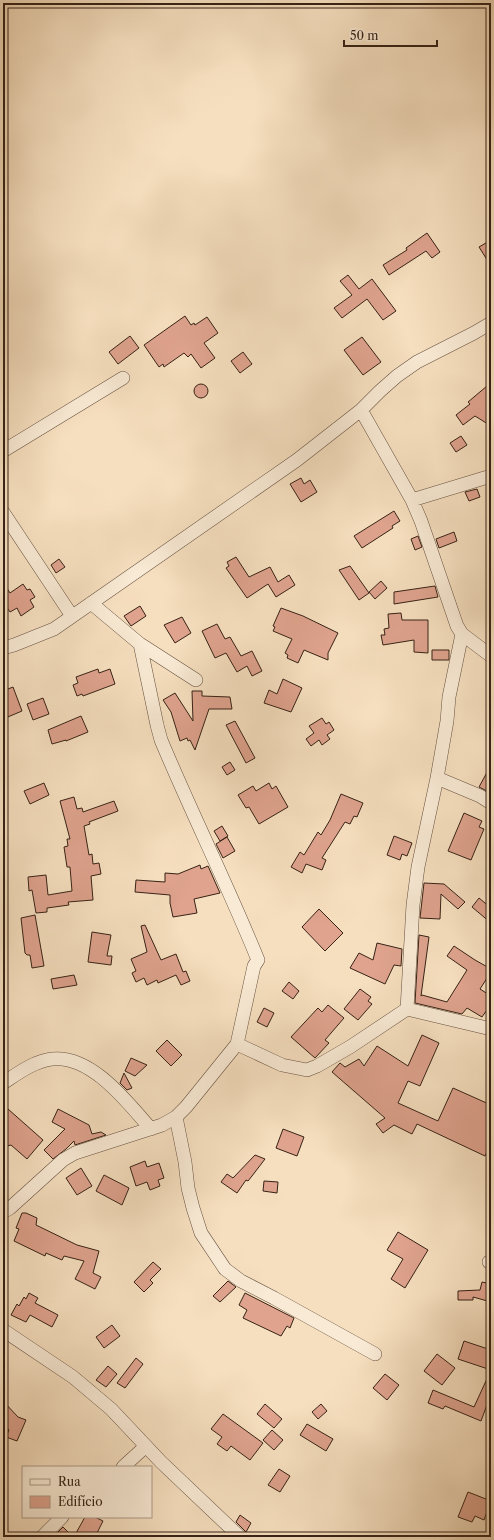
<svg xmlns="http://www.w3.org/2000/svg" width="494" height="1540" font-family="'Libre Caslon Text',serif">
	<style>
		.building { fill: #dfa38e; stroke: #362215 }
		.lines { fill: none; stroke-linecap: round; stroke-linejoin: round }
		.street-casing { stroke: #665140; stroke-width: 14 }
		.street { stroke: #f9ead5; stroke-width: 13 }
	</style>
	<rect width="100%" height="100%" fill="#f6dfbf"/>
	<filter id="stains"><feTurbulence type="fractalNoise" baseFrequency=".005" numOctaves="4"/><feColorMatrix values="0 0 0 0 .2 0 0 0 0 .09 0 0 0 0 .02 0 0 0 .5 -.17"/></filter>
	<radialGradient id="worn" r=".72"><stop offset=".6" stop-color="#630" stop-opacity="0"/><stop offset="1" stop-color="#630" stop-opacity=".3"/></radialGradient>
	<path class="building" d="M427,233L440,252L432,258L426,251L389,275L383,265L407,250L406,248Z
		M491,240V266L479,247Z
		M348,275L359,289L372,279L396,311L383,320L367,299L342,318L334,308L352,295L340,281Z
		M185,316L191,325L194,323L195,325L207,317L218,333L204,343L215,358L201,368L191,354L188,357L184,353L164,367L163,364L159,367L144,345Z
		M130,336L139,348L118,364L109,352Z
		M362,337L381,362L363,375L344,350Z
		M243,352L252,364L240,373L231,361Z
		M194 391a7 7 0 1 1 14 0a7 7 0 1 1-14 0Z
		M487,386L491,392V426L475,416L463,425L456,415L470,404L468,402Z
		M461,436L467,445L456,452L450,443Z
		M301,478L304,484L310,480L317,492L301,502L290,484Z
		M477,489L480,497L469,501L465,492Z
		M394,511L400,521L392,526L393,528L362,548L354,536Z
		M454,532L457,541L439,548L436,539Z
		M418,536L422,547L415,550L411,539Z
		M236,557L249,577L270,567L278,582L289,575L295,585L276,597L268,584L247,598L226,568L229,566L227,562Z
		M59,559L65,567L56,573L51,565Z
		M350,566L369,593L359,600L339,570Z
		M381,581L387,588L375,599L369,592Z
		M3,582L10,593L23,584L27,590L30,589L35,597L30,600L34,607L21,616L17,608L10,612L3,602Z
		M435,586L438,597L394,604V592Z
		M140,606L146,616L131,626L124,616Z
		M281,608L303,616L338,633L328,653V660L304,650L298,663L287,658L288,655L285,653L292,639L273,631L275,627L273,626Z
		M401,613L402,620H428V653L414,652V640L383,645L381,635H385L384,629L389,628L388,614Z
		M182,617L191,633L175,643L164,625Z
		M217,624L225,639L230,637L241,656L252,651L262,671L252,676L247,666L237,672L226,653L215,658L202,631Z
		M432,650H449V660H432Z
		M98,669L99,673L110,669L115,684L83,696L82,694L77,696L73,685L78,683L76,677Z
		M283,679L302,688L291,712L264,703L269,690L277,694Z
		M13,687L22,711L3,719V691Z
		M192,691H202V696L230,697L232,709H209L195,750L190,740L188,741L187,738L180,741L171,712L163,700L175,693L193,721Z
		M43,698L49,714L33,720L27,704Z
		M81,716L88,732L66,741V740L52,744L48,730Z
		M322,718L326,724L329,722L334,730L327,735L330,739L322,745L319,740L311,746L306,739L314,733L309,726Z
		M235,721L255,758L246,763L226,725Z
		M230,762L235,770L227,775L222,767Z
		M491,765V788L489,792L479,787Z
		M44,783L49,795L30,804L24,791Z
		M269,783L272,789L276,786L288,807L259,824L249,807L246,808L238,795L253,786L256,791Z
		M341,794L363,803L357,817L354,816L350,824L345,822L322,858L326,860L322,870L306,864L302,873L291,867L300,852L304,855L318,832L321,835L330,820Z
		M74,797L77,809L82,808L83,812L114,801L118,811L89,822L90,824L84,826L89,855L92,854L93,864L99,863L101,874L91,876L93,900L68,902L69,905L47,908V912L36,913L32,890L29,891L28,877L46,875L48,895L72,891L70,867H67L64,847L68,846L67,839H70L60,801Z
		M464,813L482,821L479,827L484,829L471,860L448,851Z
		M222,826L228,836L220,841L214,831Z
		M394,836L412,843L407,856L402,854L400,860L387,855Z
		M227,837L235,851L223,858L216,844Z
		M200,865L201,869L208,866L220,893L194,899L197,913L173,917L170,903V895L135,892L136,880L165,882V873L178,874Z
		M424,883L444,884L465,902L458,909L441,894L440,919L420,918Z
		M479,898L491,908V923L472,907Z
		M319,909L343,933L325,951L302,927Z
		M35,915L44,966L32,968L30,955H27L25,953L21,918Z
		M145,925L161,960L176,954L183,972L186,971L190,981L181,985L176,975L158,983L157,980L147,985L144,978L136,982L132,973L136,971L131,959L147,952L141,926Z
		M92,932L111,935L107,956H112L111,965L88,962Z
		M419,935L429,937L421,996L422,995L447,1002L467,970L447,956L454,946L475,960L491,969V972L480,989L491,996V1004L482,1017L467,1008L462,1014L415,1003Z
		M377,943L402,949L401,966L394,965L385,984L350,968L359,953L373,960Z
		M74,975L77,985L53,989L51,979Z
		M289,982L299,991L293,999L282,991Z
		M360,989L371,997L368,1001L372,1004L358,1020L344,1009Z
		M328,1005L344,1018L325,1040L329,1043L315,1058L291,1037L318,1008L322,1012Z
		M264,1008L274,1013L267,1027L257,1022Z
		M422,1035L439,1043L420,1086L408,1081L398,1103L438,1121L453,1088L491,1105V1143L485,1156L417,1124L412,1134L394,1125L383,1133L376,1124L385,1118L332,1072L340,1063L345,1067L359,1059L364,1066L377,1046L408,1066Z
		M167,1040L182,1055L171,1066L156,1051Z
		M131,1058L147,1065L135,1076L125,1071Z
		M124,1073L132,1088L127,1090L120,1083Z
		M8,1109L43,1140L27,1159L11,1145L3,1147V1114Z
		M58,1109L89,1125L92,1134L101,1132L106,1135L75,1145L74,1141L66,1149L53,1159L44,1150L65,1129L52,1122Z
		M283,1129L304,1137L297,1156L276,1148Z
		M255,1155L265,1159L252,1176L248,1181L246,1180L237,1193L221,1182L227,1174L233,1178Z
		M145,1161L147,1167L159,1163L164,1178L158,1180L160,1186L150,1190L147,1182L136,1186L130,1167Z
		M81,1168L92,1186L77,1195L66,1178Z
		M104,1175L129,1188L122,1205L96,1191Z
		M264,1181L278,1182L277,1193L263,1191Z
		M22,1213H26L37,1218L36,1225L77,1245L99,1251L93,1273L101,1277L95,1289L75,1279L84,1261L64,1256L62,1260L46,1253L45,1256L14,1241L19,1229L16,1228Z
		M398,1232L428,1250L405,1288L391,1279L403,1259L387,1250Z
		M153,1262L161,1269L150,1280L153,1283L144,1292L134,1282Z
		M228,1281L236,1287L220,1302L213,1296Z
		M482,1282L491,1284V1302L473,1297V1300H458V1291L480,1290Z
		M29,1293L38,1298L35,1303L58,1315L52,1327L30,1315L26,1322L11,1315L17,1304L19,1306L24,1297L26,1299Z
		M245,1293L294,1318L290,1328L287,1326L281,1336L243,1318L247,1310L239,1305Z
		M112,1325L120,1336L104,1348L96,1337Z
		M464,1341L491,1350V1394L481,1421L445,1406L443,1409L428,1403L433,1390L474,1407L491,1370L458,1359Z
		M437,1354L455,1368L442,1385L424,1371Z
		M136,1358L143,1364L125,1388L117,1383Z
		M108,1366L117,1374L106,1387L96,1380Z
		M385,1374L399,1385L387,1400L373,1388Z
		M3,1401L18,1417L26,1420L17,1441L6,1437L9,1430L3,1424Z
		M265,1404L282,1419L274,1428L257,1414Z
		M321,1404L327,1411L318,1419L312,1412Z
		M223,1414L263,1443L250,1460L231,1446L227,1451L217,1444L222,1437L211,1429Z
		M307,1424L333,1439L326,1451L300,1435Z
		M272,1430L283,1440L274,1450L263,1440Z
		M279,1469L290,1476L280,1492L268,1485Z
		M468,1492L491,1501L484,1520L475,1516L472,1522L458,1517Z
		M240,1515L251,1523L246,1532L236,1522Z
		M85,1517H95L103,1521L95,1537H83L76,1533Z
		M63,1527L73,1537H53Z"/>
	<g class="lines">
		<g class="street-casing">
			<path id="street" d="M361,410L412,500L421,521L457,626L462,634L491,656
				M3,451L123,378
				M412,500L491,476
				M3,512L72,616
				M91,603L140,644L196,680
				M3,648L14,645L54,629L297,460L361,410L380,391L397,376L417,362L474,333L491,323
				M437,778L480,796L491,803
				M407,1009L413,905L418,867L437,778L447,721L449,697L462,634
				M237,1044L282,1065L307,1070L317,1066L350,1047L407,1009L491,1029
				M3,1083C17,1074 34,1061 52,1059C92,1055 127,1102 151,1129
				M176,1117L185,1162L188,1188L193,1208L201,1233L225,1269L241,1281L274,1298L375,1354
				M3,1212L10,1208L63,1160L75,1153L162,1125L176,1117L186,1107L237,1044L254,966L258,960C228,886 192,814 161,740L157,725L140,644
				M489,1262L491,1263
				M3,1330L73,1377L111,1409L161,1462L240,1537
				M123,1467L146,1446
				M42,1537L62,1517"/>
		</g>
		<use href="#street" class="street"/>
	</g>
	<rect width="494" height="1540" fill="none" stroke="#f6dfbf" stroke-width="16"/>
	<rect x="4" y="4" width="486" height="1532" fill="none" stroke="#362215" stroke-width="2"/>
	<rect x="8" y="8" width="478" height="1524" fill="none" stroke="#362215"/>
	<rect x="22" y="1466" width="130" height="52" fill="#f9ead5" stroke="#ab9a88"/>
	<rect x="30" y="1479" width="20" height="6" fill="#f9ead5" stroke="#ab9a88"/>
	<text x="58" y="1486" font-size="12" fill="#362215">Rua</text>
	<rect x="30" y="1496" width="20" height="12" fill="#dfa38e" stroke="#ab9a88"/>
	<text x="58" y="1506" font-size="12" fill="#362215">Edifício</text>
	<path d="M344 40v6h93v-6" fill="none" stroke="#362215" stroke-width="2"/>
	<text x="350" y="40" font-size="12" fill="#362215" stroke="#f9ead5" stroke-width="3" paint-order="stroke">50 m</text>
	<rect width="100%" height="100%" filter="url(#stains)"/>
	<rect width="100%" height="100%" fill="url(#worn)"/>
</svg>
